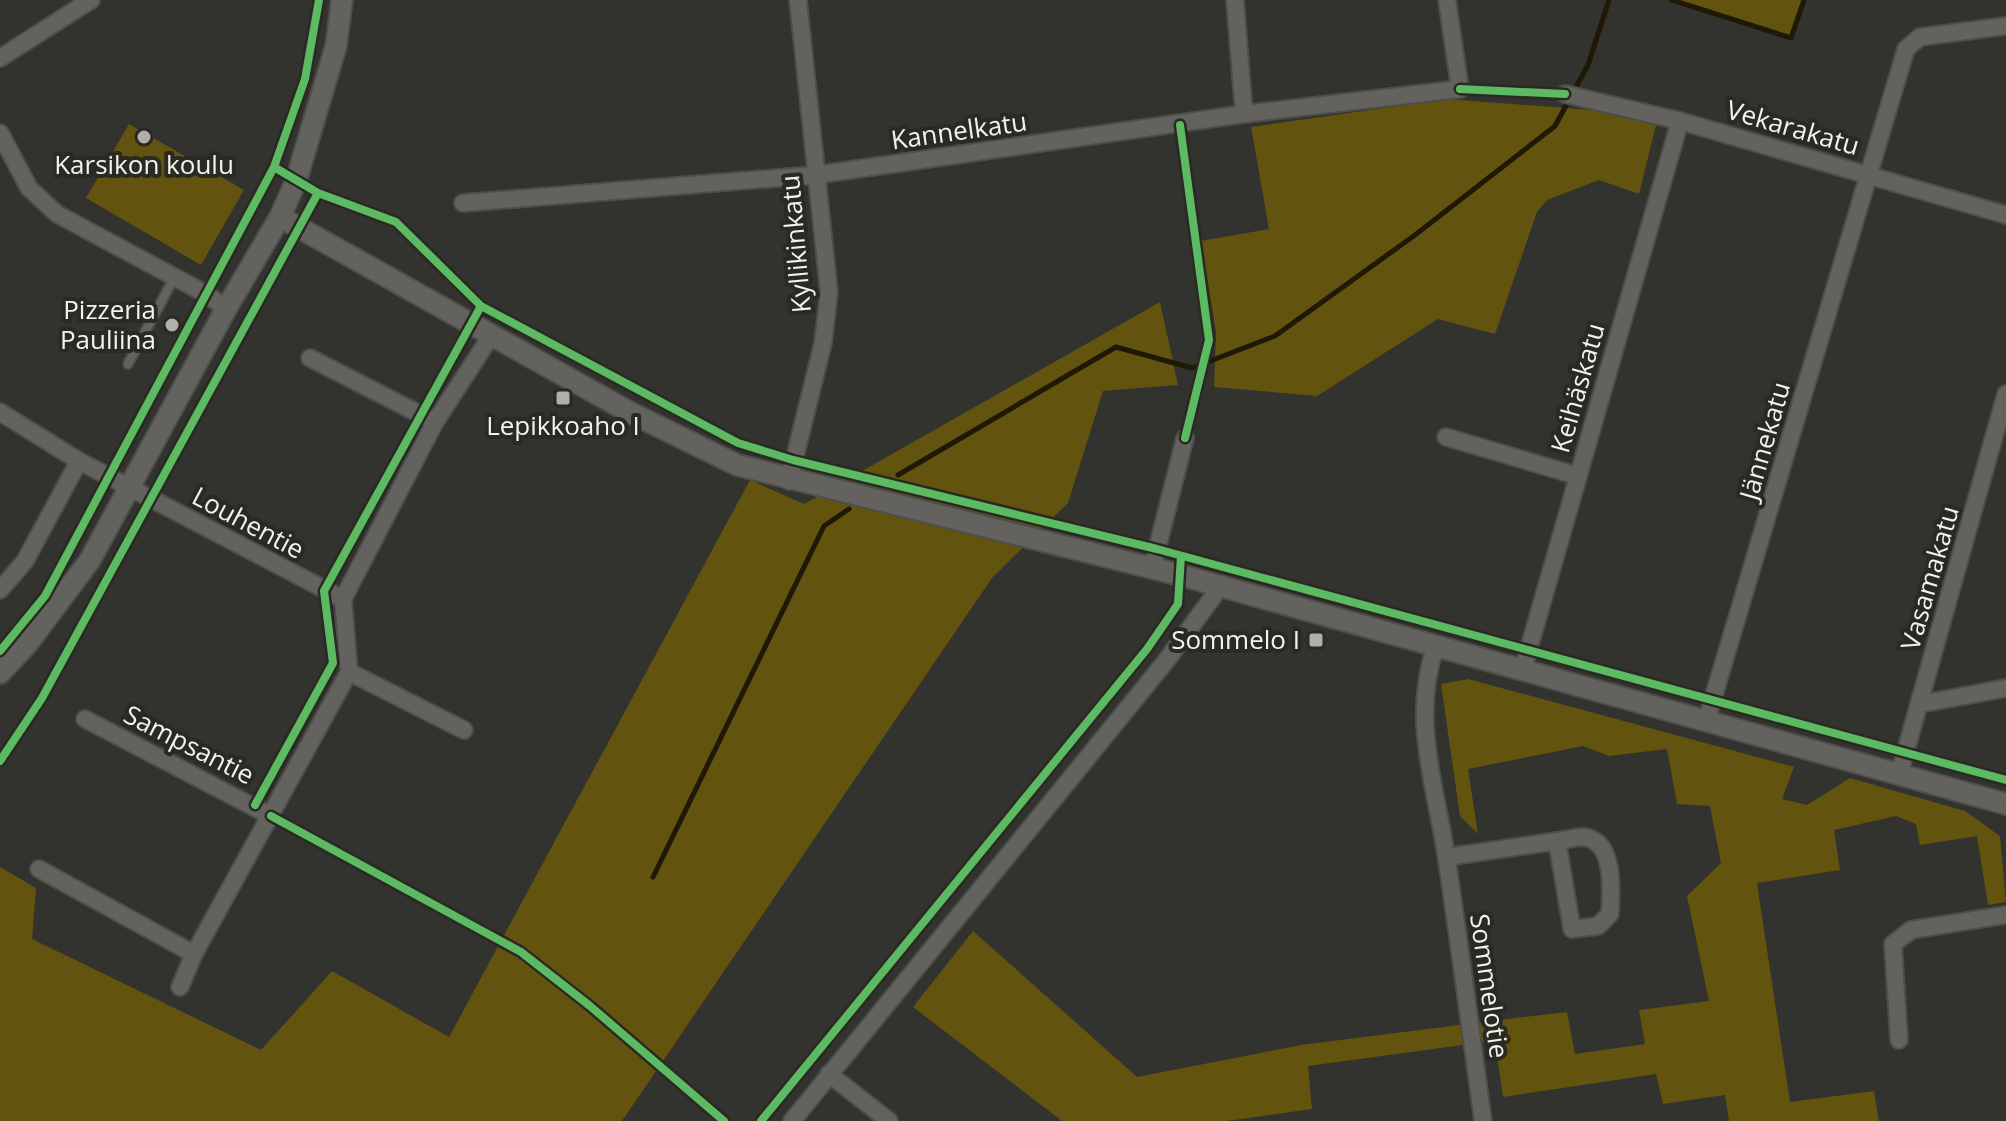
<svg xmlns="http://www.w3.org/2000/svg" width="2006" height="1121" font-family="'Open Sans',sans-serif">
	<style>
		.green { fill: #62530e }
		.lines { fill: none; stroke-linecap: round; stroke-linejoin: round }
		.stream { stroke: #1f1804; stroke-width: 5 }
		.service-casing { stroke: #4d4d4a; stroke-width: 12 }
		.minor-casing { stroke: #4d4d4a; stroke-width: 20 }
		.tertiary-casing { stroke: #4d4d4a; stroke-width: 24 }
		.service { stroke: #63625f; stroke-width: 8 }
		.minor { stroke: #63625f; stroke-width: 16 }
		.tertiary { stroke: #63625f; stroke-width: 20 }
		.cycleway-casing { stroke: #2a2922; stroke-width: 13 }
		.cycleway { stroke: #5cba63; stroke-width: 8 }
		.poi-dot { fill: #afafab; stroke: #2a2922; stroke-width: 3 }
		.labels { text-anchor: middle; stroke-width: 8; stroke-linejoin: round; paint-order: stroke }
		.street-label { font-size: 26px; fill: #f3f2ee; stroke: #2a2922 }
		.poi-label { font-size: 26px; fill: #f3f2ee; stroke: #2a2922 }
	</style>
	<rect width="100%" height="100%" fill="#32322e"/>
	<path class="green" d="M1672,0H1804L1791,38Z
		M1446,99L1606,111L1656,125L1639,194L1599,180L1547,200L1537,212L1495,334L1438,319L1317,396L1214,387L1216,332L1201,241L1269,229L1251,127Z
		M129,124L244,190L201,265L86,198Z
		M1160,302L1178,385L1103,391L1068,503L992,578L622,1121H0V867L36,888L32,939L261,1050L332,971L449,1037L750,480L804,504Z
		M1468,679L1794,767L1782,799L1807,805L1850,778L1965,811L2000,836L2006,902L1988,905L1977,836L1920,845L1916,824L1896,816L1834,830L1840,870L1757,883L1790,1102L1874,1091L1879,1121H1729L1725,1095L1663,1104L1656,1074L1503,1097L1495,1041L1475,1044L1472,1023L1567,1012L1575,1054L1645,1044L1639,1010L1709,1001L1687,896L1721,863L1710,806L1677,804L1667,749L1609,756L1583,746L1468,769L1478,834L1460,816L1441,684Z
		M973,931L1137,1077L1301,1045L1467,1024L1470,1044L1308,1066L1312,1109L1227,1121H1062L913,1007Z"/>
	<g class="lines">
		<path class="stream" d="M1672,0L1791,38L1804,0
			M898,475L1116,347L1192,368L1275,336L1415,235L1555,126L1588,65L1609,0
			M653,877L824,526L849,509"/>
		<g class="service-casing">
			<path id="service" d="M128,364L174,278"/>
		</g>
		<g class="minor-casing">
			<path id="minor" d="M1235,0L1244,114
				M0,58L91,0
				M1565,94L1680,121L2006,215
				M0,133L29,188L57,214L208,295L226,309
				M463,203L815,175L1244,114L1460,89L1447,0
				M310,358L435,422
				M0,412L79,461L343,599
				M1446,437L1578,476
				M789,481L823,343L829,292L798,0
				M1152,569L1185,438
				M0,590L25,561L79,461
				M1436,645C1410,719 1436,786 1447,861C1460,948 1471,1034 1483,1121
				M1523,669L1680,121
				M349,672L464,730
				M1920,704L2006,688
				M85,719L271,816
				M1706,722L1906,49L1920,37L2006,26
				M1899,775L2006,394
				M1447,857L1557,841L1572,929L1598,926L1610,914C1611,892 1616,840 1583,837C1575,837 1565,840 1557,841
				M39,869L194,954
				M180,987L194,954L349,672L343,599L435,422L491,336
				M1899,1040L1893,944L1911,930L2006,915
				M829,1074L889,1121
				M792,1121L1166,661L1220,587"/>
		</g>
		<g class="tertiary-casing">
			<path id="tertiary" d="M280,217L631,413L737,465L1180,575L2006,804
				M0,673L28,643L90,560L226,309L280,217L296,181L336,46L342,0"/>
		</g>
		<use href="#service" class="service"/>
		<use href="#minor" class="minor"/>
		<use href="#tertiary" class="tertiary"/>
		<g class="cycleway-casing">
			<path id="cycleway" d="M319,0L305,79L274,167L318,193L396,222L481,306L738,443L793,460L1157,549L2006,780
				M1460,89L1565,94
				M1180,125L1209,340L1185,438
				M0,651L45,596L274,167
				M0,761L42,698L318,193
				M255,805L333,663L324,591L481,306
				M271,816L521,952L590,1006L724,1121
				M761,1121L1147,649L1178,604L1181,556"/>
		</g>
		<use href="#cycleway" class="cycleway"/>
	</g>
	<g class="poi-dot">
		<circle cx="144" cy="137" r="8"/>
		<circle cx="172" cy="325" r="8"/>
		<rect x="555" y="390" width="16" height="16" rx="4"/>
		<rect x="1308" y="632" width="16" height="16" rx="4"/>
	</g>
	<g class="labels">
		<g class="street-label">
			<text transform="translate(1793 128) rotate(16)" y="9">Vekarakatu</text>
			<text transform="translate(959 131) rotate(-8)" y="9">Kannelkatu</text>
			<text transform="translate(796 244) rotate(-95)" y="9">Kyllikinkatu</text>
			<text transform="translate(1578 388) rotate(-74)" y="9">Keihäskatu</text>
			<text transform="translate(1765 441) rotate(-74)" y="9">Jännekatu</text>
			<text transform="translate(248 523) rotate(28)" y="9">Louhentie</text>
			<text transform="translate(1930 578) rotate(-74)" y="9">Vasamakatu</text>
			<text transform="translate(189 745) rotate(27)" y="9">Sampsantie</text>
			<text transform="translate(1489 986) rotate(82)" y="9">Sommelotie</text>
		</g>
		<g class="poi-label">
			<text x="144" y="174">Karsikon koulu</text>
			<text x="156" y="319" text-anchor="end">Pizzeria<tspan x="156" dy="30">Pauliina</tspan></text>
			<text x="563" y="435">Lepikkoaho I</text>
			<text x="1300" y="649" text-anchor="end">Sommelo I</text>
		</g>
	</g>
</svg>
